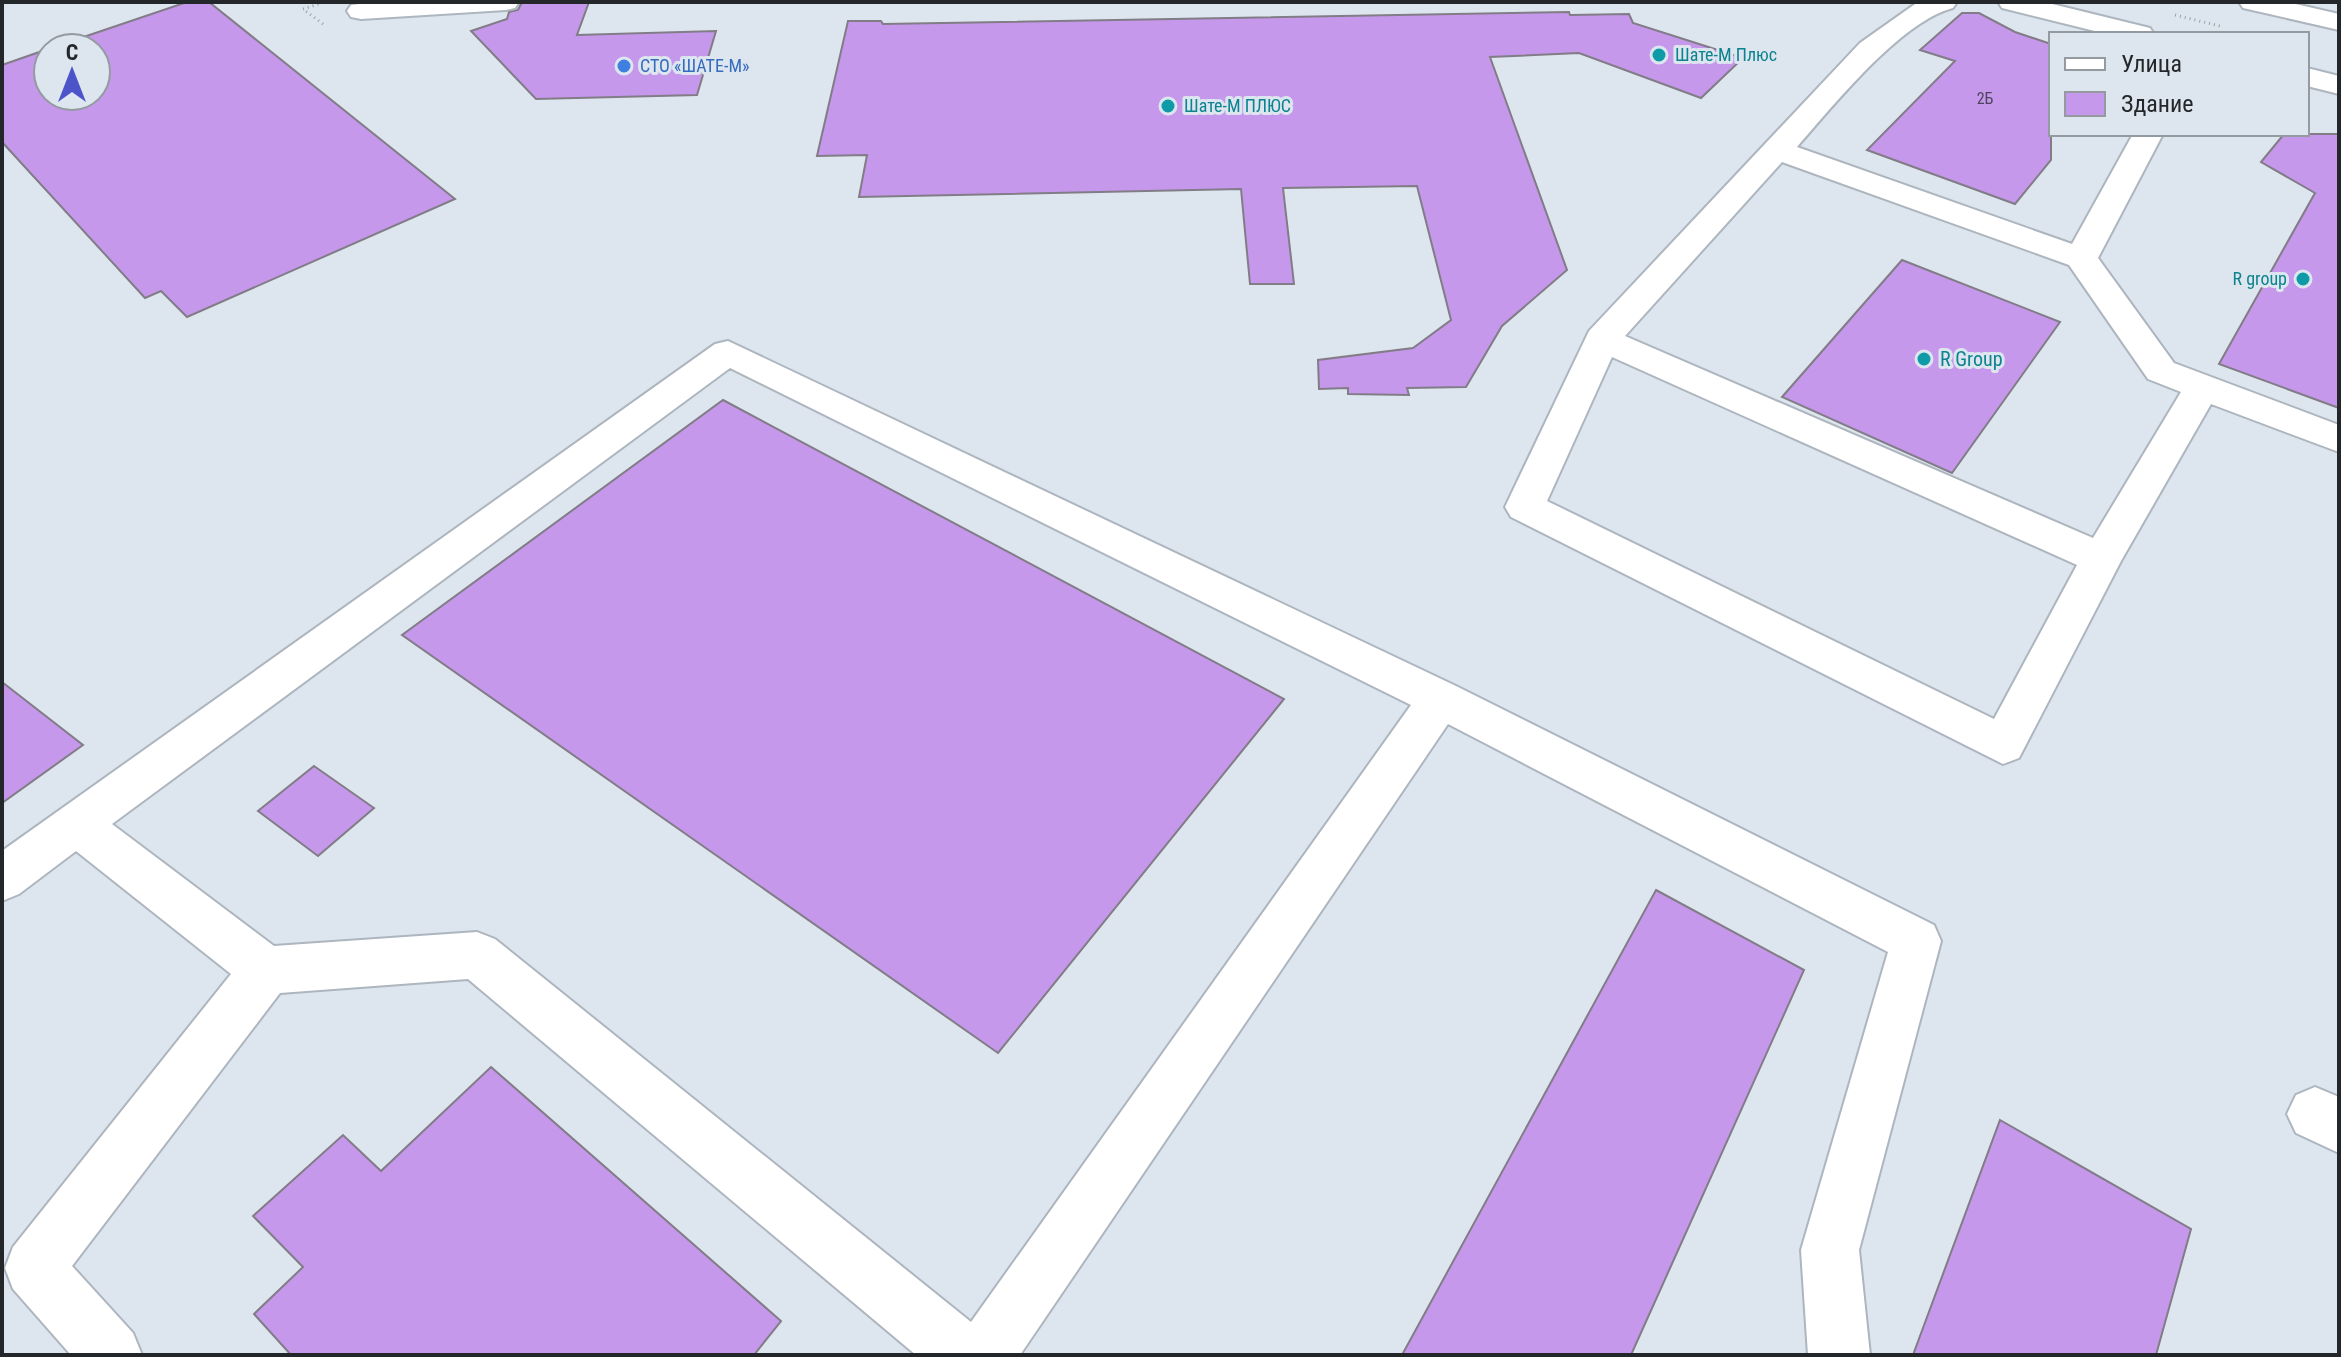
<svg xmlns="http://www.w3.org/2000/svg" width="2341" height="1357" font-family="'Roboto Condensed',sans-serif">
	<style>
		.building { fill: #c598ec; stroke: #817c86; stroke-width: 2 }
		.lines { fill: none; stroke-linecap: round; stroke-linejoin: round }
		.minor-casing { stroke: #adb5be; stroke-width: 4 }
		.path { stroke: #99a0a6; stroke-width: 3; stroke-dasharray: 1 4; stroke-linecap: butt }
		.minor { fill: #fff; fill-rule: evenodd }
		.culture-dot { fill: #0f9aa8; stroke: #dde6ef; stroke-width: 3 }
		.shop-dot { fill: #3f7fe0; stroke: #dde6ef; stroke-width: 3 }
		.labels { text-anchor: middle; stroke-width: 6; stroke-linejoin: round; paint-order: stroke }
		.number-label { font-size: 16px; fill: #4c435a }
		.far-culture-label { font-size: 18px; fill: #0d838f; stroke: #dde6ef; text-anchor: start }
		.far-shop-label { font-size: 18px; fill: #366cbe; stroke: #dde6ef; text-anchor: start }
		.culture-label { font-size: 20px; fill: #0d838f; stroke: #dde6ef; text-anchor: start }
	</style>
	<rect width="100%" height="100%" fill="#dde6ef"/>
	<path class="building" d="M187,2H209L455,199L187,317L161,291L145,298L2,142V65L48,49V96H96V48H51Z
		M522,2H589L577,35L716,31L697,95L536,99L471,31L507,19L509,12L518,10Z
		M1569,12L1570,15L1629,14L1633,23L1743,58L1701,98L1579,53L1490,57L1567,270L1502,326L1466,387L1407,388L1409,395L1348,394V388L1319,389L1318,360L1413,348L1451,320L1417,186L1283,188L1294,284H1250L1241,189L859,197L867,155L817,156L848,21H881L883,24Z
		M1962,13H1979L2015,32L2051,44V160L2015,204L1867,150L1955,61L1920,50Z
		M2284,134H2339V408L2219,364L2315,193L2261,162Z
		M1902,260L2060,322L1952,473L1782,397Z
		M723,400L1284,699L998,1053L402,635Z
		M2,682L83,745L2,803Z
		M314,766L374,808L318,856L258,811Z
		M1656,890L1804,970L1631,1355H1402Z
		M491,1067L781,1321L754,1355H291L254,1314L303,1267L253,1216L343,1135L381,1171Z
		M2000,1120L2191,1229L2156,1355H1913Z"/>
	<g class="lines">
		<g class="minor-casing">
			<path id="minor" d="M519,2L515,8L506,10L361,19L351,17L347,11L351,5L375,2Z
				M1918,2H1957L1953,8C1901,21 1833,106 1797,147L2072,244L2133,134H2163L2098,258L2174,363L2339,425V452L2211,404L2121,561L2019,758L2003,764L1511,517L1505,507L1589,331L1860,43ZM1782,162L2069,265L2148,379L2181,392L2093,538L1625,336ZM1612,357L2077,565L1994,719L1547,501Z
				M1998,2H2044L2150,28L2154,34H2107L2002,8Z
				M2239,2H2287L2339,14V30L2243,8Z
				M2307,68L2339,76V94L2307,86Z
				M728,341L1456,686L1934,925L1941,941L1859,1250L1870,1355H1808L1801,1250L1888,952L1448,724L1020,1355H916L468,979L280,993L72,1266L133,1333L142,1355H71L13,1289L5,1268L13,1247L231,974L76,851L19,894L2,901V851L715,344ZM730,368L1411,705L971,1322L495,939L477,932L274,946L112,824Z
				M2315,1087L2339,1097V1153L2296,1133L2287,1114L2296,1095Z"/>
		</g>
		<path class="path" d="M2175,15L2220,26
			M323,24L303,9L325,2"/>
		<use href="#minor" class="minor"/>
	</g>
	<g class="culture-dot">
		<circle cx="1659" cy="55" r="8"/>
		<circle cx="1168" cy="106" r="8"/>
		<circle cx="2303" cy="279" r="8"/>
		<circle cx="1924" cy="359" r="8"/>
	</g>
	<circle class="shop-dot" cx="624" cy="66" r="8"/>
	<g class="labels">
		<g class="number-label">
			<text x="1985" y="104">2Б</text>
		</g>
		<g class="far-culture-label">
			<text x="1675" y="61">Шате-М Плюс</text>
			<text x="1184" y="112">Шате-М ПЛЮС</text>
			<text x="2287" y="285" text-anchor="end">R group</text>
		</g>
		<g class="far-shop-label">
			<text x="640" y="72">СТО «ШАТЕ-М»</text>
		</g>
		<g class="culture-label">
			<text x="1940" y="366">R Group</text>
		</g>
	</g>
	<rect width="2341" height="1357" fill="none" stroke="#24272a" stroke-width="8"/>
	<rect x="2049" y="32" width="260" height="104" fill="#dde6ef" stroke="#939aa0" stroke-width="2"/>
	<rect x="2065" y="58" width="40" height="12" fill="#ffffff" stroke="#939aa0" stroke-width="2"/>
	<text x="2121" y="72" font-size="24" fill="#24272a">Улица</text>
	<rect x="2065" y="92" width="40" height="24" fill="#c598ec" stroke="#939aa0" stroke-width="2"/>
	<text x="2121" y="112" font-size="24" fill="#24272a">Здание</text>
	<g transform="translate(72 72)"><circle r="38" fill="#dde6ef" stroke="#939aa0" stroke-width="2"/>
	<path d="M0-6L14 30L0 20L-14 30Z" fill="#4d54c9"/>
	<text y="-12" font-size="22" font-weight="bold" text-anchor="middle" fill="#24272a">С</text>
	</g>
</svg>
